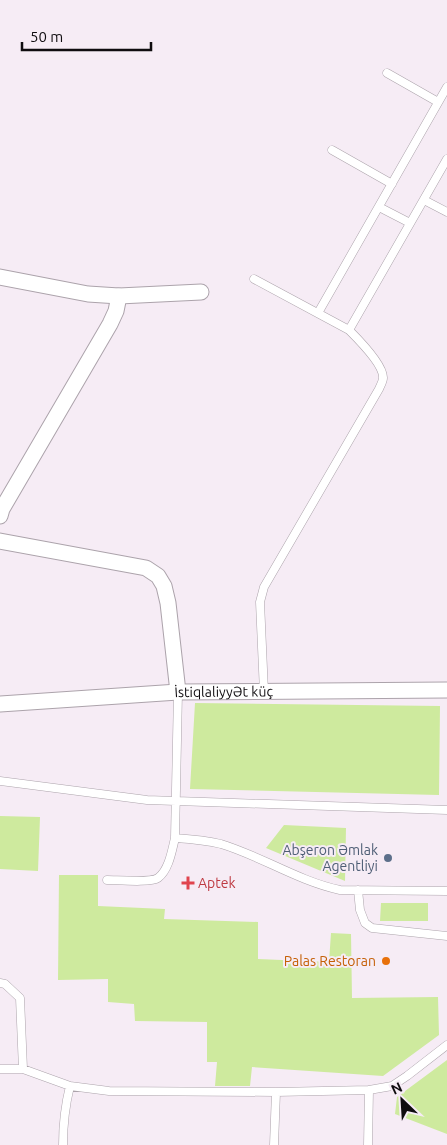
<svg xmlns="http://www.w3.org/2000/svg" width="447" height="1145" font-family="Ubuntu,sans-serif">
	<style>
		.green { fill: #ceea9e }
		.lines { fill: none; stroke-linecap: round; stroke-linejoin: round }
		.lane-casing { stroke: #aca3ab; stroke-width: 9 }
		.street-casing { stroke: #aca3ab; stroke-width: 17 }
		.lane { stroke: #fff; stroke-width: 8 }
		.street { stroke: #fff; stroke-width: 15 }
		.service-dot { fill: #5c6f8a; stroke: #f6ecf5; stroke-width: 2 }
		.health-dot { fill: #e0444e; stroke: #f6ecf5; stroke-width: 2 }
		.food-dot { fill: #e8710a; stroke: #f6ecf5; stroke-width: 2 }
		.labels { text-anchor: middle; stroke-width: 4; stroke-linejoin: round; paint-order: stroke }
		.street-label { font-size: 14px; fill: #0f0c0f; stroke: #f6ecf5 }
		.service-label { font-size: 14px; fill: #4e5e75; stroke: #f6ecf5; text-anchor: end }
		.health-label { font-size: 14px; fill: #be3a42; stroke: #f6ecf5; text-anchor: start }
		.food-label { font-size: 14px; fill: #c56008; stroke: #f6ecf5; text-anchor: end }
	</style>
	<rect width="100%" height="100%" fill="#f6ecf5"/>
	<path class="green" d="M195,703L440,706L439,795L190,789Z
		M0,816L40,817L38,871L0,869Z
		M284,825L346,828L345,881L266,848Z
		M59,875H98V906L165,909L164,919L258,922V959L329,962L331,933L351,934L352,998L438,997L439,1035L383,1076L252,1067L250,1086H215L217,1062H207V1022L135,1021L134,1004L108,1002V979L58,980Z
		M381,903H428V921H380Z
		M447,1060V1134L395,1114L397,1097Z"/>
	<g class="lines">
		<g class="lane-casing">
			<path id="lane" d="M387,73L438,102
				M332,150L392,184
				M424,200L447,212
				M379,207L410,223
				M254,279L349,330C358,339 384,365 383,378C383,382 380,386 379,389L264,587L260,602L264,692
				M318,313L447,87
				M349,330L447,159
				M0,781L147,800L447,810
				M175,838C190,839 205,840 221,844C261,856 298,881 340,890L447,891
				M107,880C117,880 151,883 158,878C169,870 172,850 175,838L178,692
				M358,890L360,910L365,923L372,928L447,936
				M0,983L5,984L20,998L23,1069
				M0,1069H23L70,1086L109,1091L276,1092L369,1090L368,1145
				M369,1090L392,1086L407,1076L447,1045
				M63,1145C63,1125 65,1106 70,1086
				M274,1145L276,1092"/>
		</g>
		<g class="street-casing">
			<g id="street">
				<path d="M0,277L88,294L119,296L201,292"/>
				<path d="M0,516L2,509L110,324L116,311L119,296"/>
				<path d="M0,541L146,568L158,576L164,586L168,603L178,692"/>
				<path id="s1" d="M0,704L178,692L447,690"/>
			</g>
		</g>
		<use href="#lane" class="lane"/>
		<use href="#street" class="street"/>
	</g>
	<circle class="service-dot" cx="388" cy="858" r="5"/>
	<path class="health-dot" d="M185.5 875.5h5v5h5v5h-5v5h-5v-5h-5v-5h5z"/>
	<circle class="food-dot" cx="386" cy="961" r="5"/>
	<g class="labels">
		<g class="street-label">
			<text dy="5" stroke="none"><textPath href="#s1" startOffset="224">İstiqlaliyyət küç</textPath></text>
		</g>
		<g class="service-label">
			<text x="378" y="855">Abşeron Əmlak<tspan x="378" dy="16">Agentliyi</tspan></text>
		</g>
		<g class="health-label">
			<text x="198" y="888">Aptek</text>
		</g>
		<g class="food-label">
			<text x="376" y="966">Palas Restoran</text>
		</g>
	</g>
	<g transform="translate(402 1100) rotate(335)" stroke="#f6ecf5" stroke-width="4" paint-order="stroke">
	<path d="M0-4L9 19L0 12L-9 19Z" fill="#0f0c0f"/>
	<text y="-8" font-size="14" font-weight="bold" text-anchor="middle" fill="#0f0c0f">N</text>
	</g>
	<path d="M22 42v8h129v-8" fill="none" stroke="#0f0c0f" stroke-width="2.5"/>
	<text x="30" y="42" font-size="15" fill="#0f0c0f" stroke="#f6ecf5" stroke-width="4" paint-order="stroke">50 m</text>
</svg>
